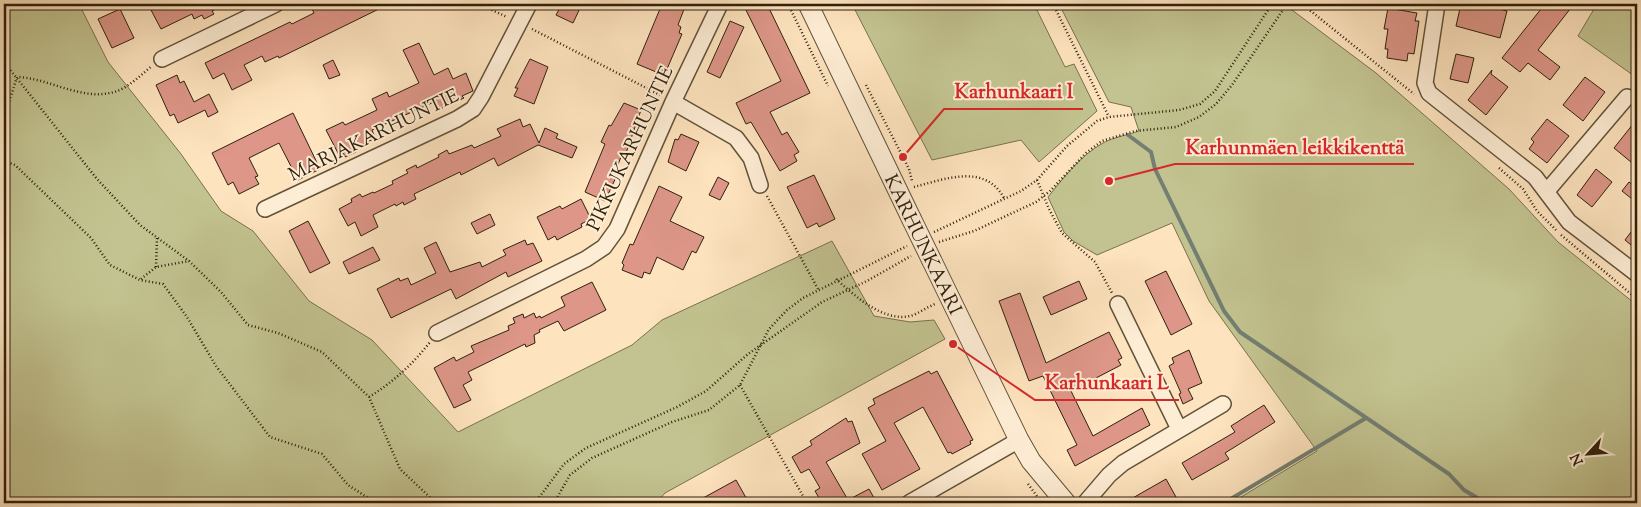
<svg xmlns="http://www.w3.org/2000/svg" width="1641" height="507" font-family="'Sorts Mill Goudy',serif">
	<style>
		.green { fill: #c2c390; stroke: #78724e }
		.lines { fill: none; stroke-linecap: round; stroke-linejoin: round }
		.stream { stroke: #737f72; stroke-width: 4 }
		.building { fill: #dd9688; stroke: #2f210d }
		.minor-casing { stroke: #625239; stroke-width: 18 }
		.tertiary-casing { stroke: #625239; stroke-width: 21 }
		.path { stroke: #2f210d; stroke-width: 2.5; stroke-dasharray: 1 2.5; stroke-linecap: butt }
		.minor { stroke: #feedd5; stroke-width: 15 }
		.tertiary { stroke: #feedd5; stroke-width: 19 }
		.tertiary-bridge-casing { stroke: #625239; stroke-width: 21; stroke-linecap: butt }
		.tertiary-bridge { stroke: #feedd5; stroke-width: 19 }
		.labels { text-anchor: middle; stroke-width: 4; stroke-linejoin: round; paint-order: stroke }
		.street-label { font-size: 19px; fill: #2f210d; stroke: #feedd5 }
		.leader { fill: none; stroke: #d62828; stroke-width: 2 }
		.callout-dot { fill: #d62828; stroke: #feedd5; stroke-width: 2 }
		.callout-label { font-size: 20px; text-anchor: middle; font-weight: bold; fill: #d62828; stroke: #feedd5; stroke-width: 4; stroke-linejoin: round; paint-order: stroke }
	</style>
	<rect width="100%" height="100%" fill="#fde3be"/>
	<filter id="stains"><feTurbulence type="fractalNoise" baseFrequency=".004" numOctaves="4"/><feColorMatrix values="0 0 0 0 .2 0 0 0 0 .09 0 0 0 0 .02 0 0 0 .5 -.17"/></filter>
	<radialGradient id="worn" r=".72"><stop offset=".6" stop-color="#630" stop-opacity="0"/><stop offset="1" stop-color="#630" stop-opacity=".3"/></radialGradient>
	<path class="green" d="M4,4H79L108,62L181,154L221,211L253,231L309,301L372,340L458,432L632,345L662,320L832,241L874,316L910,322L934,320L945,339L665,493L656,503H4Z
		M852,4H1034L1065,67L1074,64L1097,111L1039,162L1021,140L932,160Z
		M1059,4H1284L1376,73L1509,189L1558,242L1633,302L1637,308V503H1231L1317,451L1209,301L1172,223L1097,255L1073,241L1064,232L1048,197C1064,177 1080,156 1103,143C1114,137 1128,135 1139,131L1131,107L1109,102Z
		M1597,4H1637V78L1578,36Z"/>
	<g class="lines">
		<path class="stream" d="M1128,135L1151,152L1155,169L1224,311L1240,332L1449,474L1464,490L1486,503
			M1224,503L1366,418"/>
	</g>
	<path class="building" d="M164,4H226L212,11L214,14L204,19L202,15L194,19L192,14L161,29L151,10Z
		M324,4H389L279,58L278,56L265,62L262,56L244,65L252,80L232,90L224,73L213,79L205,63L290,22L292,24L314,13L312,9Z
		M562,4H582L573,23L556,15Z
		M662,4H686L678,25L681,27L679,33L682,34L667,69L664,68L661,74L637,64Z
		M743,4H767L810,93L770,112L782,135L787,132L799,152L794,155L797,161L780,171L751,122L746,124L736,103L781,81Z
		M1461,4H1480L1507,11L1500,38L1456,26Z
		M1545,4H1574L1538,50L1560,67L1550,80L1528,63L1520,72L1502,58Z
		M1388,8L1417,13L1415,21H1419L1414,54L1408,53L1407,61L1387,58L1388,49H1385L1388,29H1384Z
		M120,9L134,38L112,48L98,19Z
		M730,21L744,27L720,78L707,72Z
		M419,43L434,75L448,68L453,79L466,73L473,91L462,96L464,98L438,110L434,102L372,130L375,138L354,149L356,152L345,157L343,153L339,155L326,130L343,122L345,125L377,110L372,99L387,92L389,97L419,83L403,50Z
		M1456,54L1474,58L1468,83L1450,79Z
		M530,59L548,67L534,104L514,96L518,88H515Z
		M333,60L340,75L329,79L323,65Z
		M1492,70L1491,74L1508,87L1486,115L1468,100Z
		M177,75L180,83L184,81L194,102L209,94L218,112L208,117L205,110L178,123L174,114L170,116L156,85Z
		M1585,77L1605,92L1583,121L1563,105Z
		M624,103L641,110L626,153L623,152L615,172L618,173L605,201L585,192L605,144L601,142L609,125L611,126Z
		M293,113L320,169L298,180L279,143L249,158L258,176L255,177L259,184L239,194L233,182L228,185L212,153Z
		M520,119L523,127L530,124L539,143L545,128L558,134L556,138L577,147L572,158L538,145L498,166L494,158L461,175L460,172L414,194L416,199L404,205L403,202L396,206L395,204L373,215L378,227L361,236L355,222L348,226L339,209L352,202L351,199L360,194L362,197L373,192L374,193L393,184L392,181L408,173L406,170L416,165L417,168L439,157L438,155L447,150L449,154L472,145L474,148L501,136L497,129Z
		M1547,119L1569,136L1547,163L1529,149L1534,142L1531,139Z
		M1637,119V167L1614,148Z
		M681,134L699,142L686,171L668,162L675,139L678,140Z
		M1596,169L1612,182L1592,207L1577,195Z
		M814,175L835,219L819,227L817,223L807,228L787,187Z
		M718,177L729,183L720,200L709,195Z
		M1629,182L1637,188V203L1622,191Z
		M659,186L682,197L670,221L704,237L696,253L692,251L683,270L657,257L650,274L644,272L642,278L622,270L624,265L622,263L630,244L633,245Z
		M581,199L591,219L581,224L582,227L557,240L555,236L548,240L537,217L560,206L562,209Z
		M490,214L495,225L477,234L471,223Z
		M308,221L330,263L310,273L289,231Z
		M1637,224V250L1625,240Z
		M525,240L527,245L533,243L542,261L508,277L506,272L456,299L451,289L391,318L377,289L399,278L400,281L408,278L411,285L436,273L424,248L436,242L450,272L480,262L482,267L506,255L503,250Z
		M373,247L380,260L349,274L343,262Z
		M1166,271L1192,324L1171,335L1145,281Z
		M1079,281L1087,299L1051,315L1043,297Z
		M592,282L606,310L564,331L558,321L539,330L540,332L534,335L535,343L526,347L525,344L468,372L472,380L463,385L471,400L454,408L434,368L454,357L456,361L474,352L471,346L509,330L508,326L515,323L513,318L523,314L524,318L534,313L536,318L540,316L541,318L565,306L561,297Z
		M1020,293L1046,363L1109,332L1122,358L1118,360L1121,365L1071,391L1093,436L1142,408L1150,425L1075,466L1067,450L1077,445L1043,376L1029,381L999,301Z
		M1189,350L1202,383L1188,389L1193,399L1183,404L1179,394L1181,393L1169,366L1174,363L1172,358Z
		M929,371L931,374L937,371L973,440L970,441L971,444L952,454L951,452L948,453L923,407L894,423L920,469L882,490L862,454L886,441L868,408L875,404L873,399Z
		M1264,405L1275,422L1225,453L1229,459L1192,480L1182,463L1235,432L1231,426Z
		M846,418L848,422L852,421L860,443L826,462L848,500L869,489L877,503H822L815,491L820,488L809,469L801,473L792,457L812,445L810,441Z
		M1166,479L1176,497L1164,503H1124Z
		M736,480L749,503H694Z"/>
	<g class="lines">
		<g class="minor-casing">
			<path id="minor" d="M1437,4L1425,83L1429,93L1535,177L1569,222L1637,274
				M162,59L276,4
				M673,102L736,138L751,158L760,185
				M1547,191L1627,97
				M265,209L457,119L473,109L481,97L529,4
				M1118,304L1179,429
				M437,333L586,259L604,247L617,229L673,102L720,4
				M909,503L1019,440
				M1085,503L1109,475L1123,463L1223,404"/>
		</g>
		<g class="tertiary-casing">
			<path id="tertiary" d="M808,4L911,218
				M932,261L1019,440L1031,461L1066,503"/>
		</g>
		<path class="path" d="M479,4L507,17
			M788,4L828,86
			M1053,4L1109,117
			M1302,4L1414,94
			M532,29L660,95
			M4,62L97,179L140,225L189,261L221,292L248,325L278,333L322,352L369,397L400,469L436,503
			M866,85L909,169L912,181
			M4,118L17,77C50,78 84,103 117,91C129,87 142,74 152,66
			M4,161L15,165L91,238L110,265L140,280L163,284L187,317L216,366L270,437L322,454L348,485L376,503
			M1499,168L1523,189L1537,211L1556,230
			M1037,180L1049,209L1062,233L1095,262L1112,293
			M914,187C945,179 985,163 1004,198
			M767,196L818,289
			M934,232L1021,191L1037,180L1067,146L1097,121L1109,117L1179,110L1200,104L1215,91L1272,4
			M1561,235L1637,299
			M939,242L974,231L1036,202L1050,191L1086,153L1102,141L1135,131L1176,127L1199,117L1216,104L1232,85L1287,4
			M156,267L157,238
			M141,279L156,267L189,261
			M836,279C855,296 883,322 910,316C918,314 927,307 935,304
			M740,385L807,503
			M369,397C392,383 413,364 430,342
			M1028,484L1042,503
			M535,503L564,464L586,448L677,407L706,391L748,354L822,302L867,281L911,256
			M554,503L570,475L592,458L672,422L709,410L740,385L769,329L787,310L803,298L907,246"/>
		<use href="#minor" class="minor"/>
		<use href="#tertiary" class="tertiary"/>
		<g class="tertiary-bridge-casing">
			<path id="tertiary-bridge" d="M911,218L932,261"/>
		</g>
		<use href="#tertiary-bridge" class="tertiary-bridge"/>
	</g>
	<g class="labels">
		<g class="street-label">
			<text transform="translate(373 134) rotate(-26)" y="7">MARJAKARHUNTIE</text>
			<text transform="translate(629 148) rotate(-65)" y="7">PIKKUKARHUNTIE</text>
			<text transform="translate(924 244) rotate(64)" y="7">KARHUNKAARI</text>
		</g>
	</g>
	<path class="leader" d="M903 157L944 109H1083M1109 181L1175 164H1414M953 344L1035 400H1179"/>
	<g class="callout-dot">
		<circle cx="903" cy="157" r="5"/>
		<circle cx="1109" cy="181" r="5"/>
		<circle cx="953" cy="344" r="5"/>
	</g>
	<g class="callout-label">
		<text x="1014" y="98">Karhunkaari I</text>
		<text x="1295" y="154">Karhunmäen leikkikenttä</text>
		<text x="1107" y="389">Karhunkaari L</text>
	</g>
	<rect width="1641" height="507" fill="none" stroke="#fde3be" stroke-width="20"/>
	<rect x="5" y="5" width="1631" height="497" fill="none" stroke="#2f210d" stroke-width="2.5"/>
	<rect x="10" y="10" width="1621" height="487" fill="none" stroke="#2f210d"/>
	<g transform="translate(1588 454) rotate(244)" stroke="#feedd5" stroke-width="4" paint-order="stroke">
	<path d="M0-4L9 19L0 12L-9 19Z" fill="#2f210d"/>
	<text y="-8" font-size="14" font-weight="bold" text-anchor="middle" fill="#2f210d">N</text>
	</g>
	<rect width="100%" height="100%" filter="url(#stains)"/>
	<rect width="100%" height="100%" fill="url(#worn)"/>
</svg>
